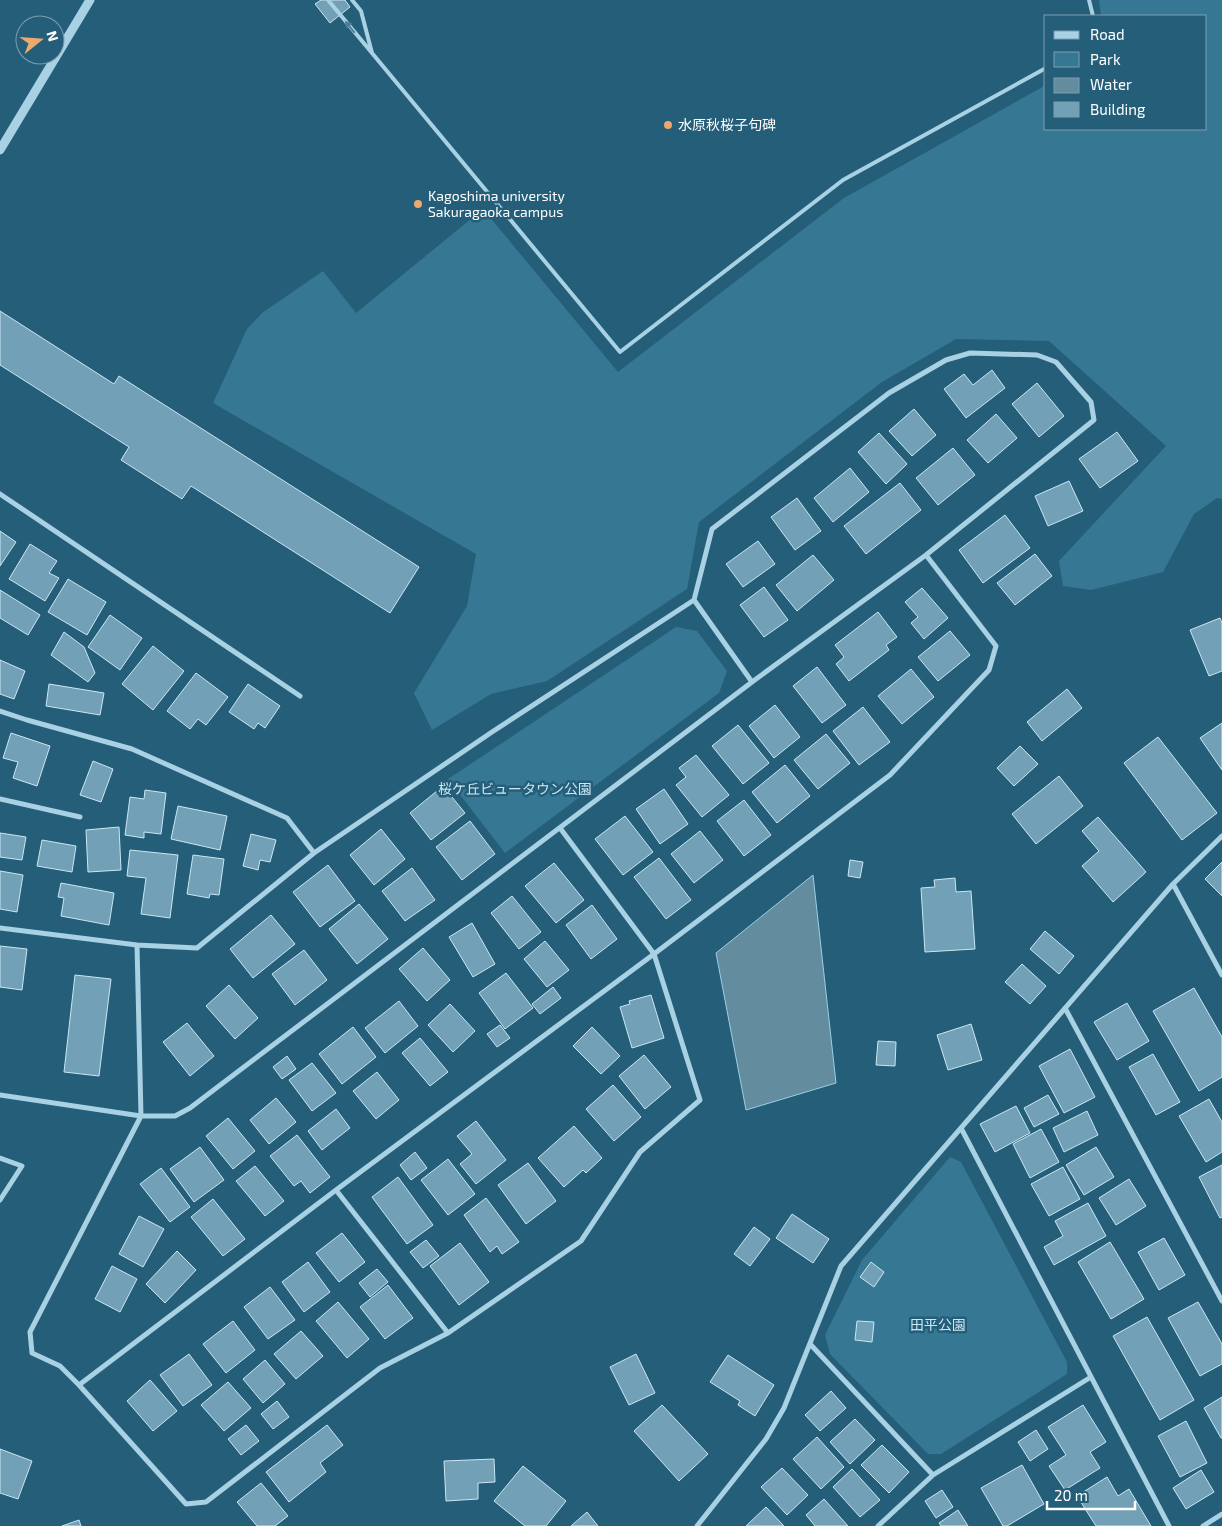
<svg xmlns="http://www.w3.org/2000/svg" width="1222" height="1526" font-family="'Exo 2','Noto Sans JP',sans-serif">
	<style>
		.green { fill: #367894 }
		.water { fill: #638d9f; stroke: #9ccfe4 }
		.building { fill: #72a0b6; stroke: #cae7f3 }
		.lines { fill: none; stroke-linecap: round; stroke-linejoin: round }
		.service { stroke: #a8d1e3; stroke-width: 4 }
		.minor { stroke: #a8d1e3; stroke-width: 5 }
		.tertiary { stroke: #a8d1e3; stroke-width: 9 }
		.oneway { fill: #4c8099 }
		.poi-dot { fill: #eca96d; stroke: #255e79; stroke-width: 2 }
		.labels { text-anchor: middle; stroke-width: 5; stroke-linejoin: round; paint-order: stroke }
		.poi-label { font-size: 14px; fill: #fff; stroke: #255e79; text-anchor: start }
		.park-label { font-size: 14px; fill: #cae7f3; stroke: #255e79 }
	</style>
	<rect width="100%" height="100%" fill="#255e79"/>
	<path class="green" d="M1099,0H1222V499L1217,498L1194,514L1163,572L1091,590L1063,586L1059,561L1166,446L1049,341L956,339L882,382L699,522L687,589L547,681L491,694L432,730L414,693L467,606L476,554L213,403L247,329L262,313L323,271L356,313L483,209L618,372L844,198L1046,85V129H1206V16H1101Z
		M676,627L697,631L727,671L719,693L505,853L448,779Z
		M950,1157L961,1162L1067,1362V1374L941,1454H928L830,1354L825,1335L862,1260Z"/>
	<path class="water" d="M813,875L836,1083L746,1110L716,953Z"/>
	<path class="building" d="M321,0H345L350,7L330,23L315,4Z
		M0,311L114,384L119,376L419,567L390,613L191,486L182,499L121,460L129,447L0,365Z
		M992,370L1005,388L966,418L944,389L964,374L973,385Z
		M1037,383L1064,416L1039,437L1012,404Z
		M914,409L936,435L912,456L889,431Z
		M996,414L1017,438L988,463L967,440Z
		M1117,432L1138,461L1100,488L1079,459Z
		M879,433L907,464L886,484L858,452Z
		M953,448L975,475L938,505L916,478Z
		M850,468L869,492L833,522L814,498Z
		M1069,481L1083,511L1048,526L1035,496Z
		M900,483L921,510L866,554L844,526Z
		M797,498L821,531L795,550L771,517Z
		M1005,515L1030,548L983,583L959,550Z
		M0,531L16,542L0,566Z
		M758,541L775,564L743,587L726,564Z
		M30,544L57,561L49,573L59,578L45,601L9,579Z
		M1035,554L1052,576L1015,605L997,583Z
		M813,555L834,580L797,611L776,585Z
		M68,579L106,602L87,635L48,612Z
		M764,587L788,620L764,637L740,605Z
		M922,588L948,618L924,639L911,623L918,617L905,602Z
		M0,590L40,615L28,635L0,618Z
		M878,612L897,637L886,645L889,650L849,681L836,664L844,657L835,645Z
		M110,615L142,638L120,670L88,647Z
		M1220,618L1222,623V671L1209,676L1190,630Z
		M950,631L970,655L938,681L918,657Z
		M64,632L84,647L95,673L88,682L51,655Z
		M153,646L184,671L153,710L122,684Z
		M0,660L25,671L14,699L0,694Z
		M817,667L846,705L822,723L793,686Z
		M911,669L934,697L902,724L878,696Z
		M196,673L228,697L206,725L198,719L190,729L167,711Z
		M49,684L104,693L100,715L46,706Z
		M248,684L280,706L265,728L258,723L254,729L229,712Z
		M1067,689L1082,708L1042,741L1027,722Z
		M775,705L800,737L774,758L749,726Z
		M863,707L890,742L859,765L833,731Z
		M1222,723V770L1200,738Z
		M738,725L769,763L743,784L712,746Z
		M11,733L50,746L37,786L13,778L18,762L3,758Z
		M826,734L850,763L818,789L794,760Z
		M1158,737L1217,813L1182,840L1124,763Z
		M1020,746L1038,764L1014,786L997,768Z
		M696,755L729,795L702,817L676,785L686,777L679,768Z
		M93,761L113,769L101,802L80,795Z
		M785,765L810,796L777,823L752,792Z
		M1059,776L1083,806L1036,844L1012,814Z
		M443,786L465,813L431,840L410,813Z
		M664,789L688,824L660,844L636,809Z
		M145,790L166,793L161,834L144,832V838L125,835L130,797L144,799Z
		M744,800L771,835L744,856L717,821Z
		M178,806L227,816L220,850L171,839Z
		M625,816L653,852L623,875L595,839Z
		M1098,817L1146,872L1113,902L1082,866L1099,851L1082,831Z
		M470,821L495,854L462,880L436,847Z
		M119,827L121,870L88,872L86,830Z
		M381,829L405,859L374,885L350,855Z
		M700,831L723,860L694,883L671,854Z
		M0,833L26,837L22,860L0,857Z
		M251,834L276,840L270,862L260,860L258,870L243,866Z
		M42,840L76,846L72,872L37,866Z
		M130,850L178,855L170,918L141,914L146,878L127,876Z
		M193,855L224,859L219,895L210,894L209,898L187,894Z
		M659,858L691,900L666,919L634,877Z
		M850,860L863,862L860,878L848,876Z
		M1222,862V896L1205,879Z
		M554,863L584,900L556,923L525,886Z
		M328,865L355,901L320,927L293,892Z
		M412,868L435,900L405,921L382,891Z
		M0,871L23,875L17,912L0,909Z
		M955,878L956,892L971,891L975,949L925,952L921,888L935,887L934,880Z
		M61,883L114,893L109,925L61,916L64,898L58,897Z
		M512,896L541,932L519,949L491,913Z
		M359,904L388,939L357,964L329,929Z
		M592,905L617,939L591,959L566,925Z
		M271,915L295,944L253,978L230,949Z
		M472,923L495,964L473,977L449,937Z
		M1045,931L1074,956L1059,974L1030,949Z
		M545,941L569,970L547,987L524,959Z
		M0,946L27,949L22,990L0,987Z
		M423,948L450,980L427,1001L399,969Z
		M304,950L327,980L295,1005L272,974Z
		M1022,964L1046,986L1030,1004L1005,982Z
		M506,973L533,1008L505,1029L479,993Z
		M75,975L111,979L99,1076L64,1072Z
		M229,985L258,1018L235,1039L206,1006Z
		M553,987L561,998L540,1014L532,1004Z
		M1194,988L1222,1037V1077L1199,1091L1153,1011Z
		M651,995L664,1038L632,1048L620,1007L630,1004L629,1001Z
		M399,1001L418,1026L385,1053L365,1028Z
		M1127,1003L1149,1041L1117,1060L1094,1022Z
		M450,1004L475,1031L453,1052L428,1025Z
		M187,1023L214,1056L190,1076L163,1042Z
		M971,1024L982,1060L948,1070L937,1035Z
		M500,1025L510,1038L497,1047L487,1034Z
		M353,1027L376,1057L342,1084L319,1054Z
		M592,1027L620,1056L601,1074L573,1046Z
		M420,1038L448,1072L430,1086L402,1053Z
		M878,1041L896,1042L895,1066L876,1065Z
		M1070,1049L1095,1097L1064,1113L1039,1066Z
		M1153,1054L1180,1102L1156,1115L1129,1067Z
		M644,1055L671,1087L645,1109L619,1076Z
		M287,1056L296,1069L282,1079L273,1067Z
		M312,1063L336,1093L312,1111L289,1080Z
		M377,1072L399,1100L376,1119L353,1091Z
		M613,1085L641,1117L614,1141L586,1109Z
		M1048,1095L1059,1114L1034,1127L1024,1108Z
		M276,1098L296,1122L269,1144L250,1120Z
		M1209,1099L1222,1122V1152L1206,1162L1179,1116Z
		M1016,1106L1030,1133L995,1152L980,1124Z
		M336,1109L350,1128L322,1150L308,1131Z
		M1087,1111L1098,1135L1064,1152L1053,1128Z
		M228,1118L255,1151L233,1169L206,1136Z
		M476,1121L506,1160L476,1184L460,1164L472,1154L457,1136Z
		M574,1126L602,1158L586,1173L583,1170L564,1187L538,1158Z
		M1041,1129L1059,1162L1030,1178L1013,1144Z
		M297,1135L330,1177L310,1193L301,1181L294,1186L270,1156Z
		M200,1147L224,1180L194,1202L170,1169Z
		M1096,1147L1114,1177L1084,1195L1066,1165Z
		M415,1152L427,1168L411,1180L400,1165Z
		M448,1159L475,1194L448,1215L421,1180Z
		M528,1163L556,1201L526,1224L498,1185Z
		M1222,1165V1217L1220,1218L1199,1177Z
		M255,1166L284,1201L265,1216L236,1181Z
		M1063,1167L1080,1199L1049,1216L1031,1184Z
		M161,1168L190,1207L170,1222L140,1184Z
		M398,1177L433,1225L407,1244L372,1197Z
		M1129,1179L1146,1206L1116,1225L1099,1198Z
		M486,1198L519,1242L502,1254L497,1246L490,1252L464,1215Z
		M213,1199L245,1239L223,1256L191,1217Z
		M1088,1203L1106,1236L1054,1265L1044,1247L1063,1236L1055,1221Z
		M792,1214L829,1239L813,1263L776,1238Z
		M139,1216L164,1229L143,1267L119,1254Z
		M754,1227L770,1239L750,1266L734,1254Z
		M342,1233L365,1262L339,1282L316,1253Z
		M1164,1238L1185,1275L1159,1290L1138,1252Z
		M426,1240L439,1256L423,1268L410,1252Z
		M1110,1242L1144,1299L1111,1319L1078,1262Z
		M460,1243L489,1282L459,1305L430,1266Z
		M177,1251L196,1270L165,1303L146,1284Z
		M308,1262L330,1292L304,1312L282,1282Z
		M871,1262L884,1272L874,1287L860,1277Z
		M112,1266L137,1279L120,1312L95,1299Z
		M377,1269L388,1282L370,1297L359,1283Z
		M388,1285L413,1318L385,1339L360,1307Z
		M270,1287L295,1320L268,1339L244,1307Z
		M338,1302L369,1339L347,1358L316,1321Z
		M1198,1302L1222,1344V1364L1200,1376L1168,1318Z
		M1147,1317L1194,1400L1160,1420L1113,1336Z
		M233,1321L255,1350L226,1373L203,1344Z
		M857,1321L874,1322L872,1342L855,1340Z
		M301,1331L323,1356L296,1379L274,1354Z
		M189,1354L212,1385L183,1406L160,1375Z
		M636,1354L655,1393L629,1405L610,1367Z
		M728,1355L774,1385L755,1416L738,1405L740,1401L710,1382Z
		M265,1360L285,1384L263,1403L243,1379Z
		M150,1380L177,1411L153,1431L127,1401Z
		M228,1382L251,1408L224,1431L201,1405Z
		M831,1391L846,1408L820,1431L805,1415Z
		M1222,1397V1438H1221L1204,1408Z
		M277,1401L289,1417L273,1429L261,1414Z
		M662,1405L708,1454L679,1481L634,1431Z
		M1083,1405L1106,1442L1090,1452L1100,1468L1065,1490L1049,1466L1066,1455L1048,1427Z
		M855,1419L875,1440L850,1464L830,1442Z
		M1186,1421L1207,1463L1180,1477L1158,1436Z
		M246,1425L259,1441L241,1455L228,1439Z
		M327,1425L343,1445L320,1463L326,1472L289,1502L266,1472Z
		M1036,1430L1048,1449L1030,1461L1018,1442Z
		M817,1437L844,1467L821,1489L793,1459Z
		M882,1445L909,1472L889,1493L861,1465Z
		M0,1449L32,1461L18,1499L0,1493Z
		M494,1459L495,1482L478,1483V1499L446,1501L444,1461Z
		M1022,1465L1044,1504L1007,1526H1003L981,1488Z
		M523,1466L566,1501L546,1526H525L494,1501Z
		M782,1468L808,1495L787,1515L761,1487Z
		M852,1469L880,1500L860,1517L833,1487Z
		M1201,1470L1214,1492L1186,1509L1173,1488Z
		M1107,1477L1118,1496L1129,1489L1151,1526H1096L1077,1496Z
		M261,1483L288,1516L275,1526H257L237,1502Z
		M942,1490L953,1507L936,1518L925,1501Z
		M824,1499L848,1526H815L806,1515Z
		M766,1507L784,1526H746Z
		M958,1510L968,1526H941L939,1523Z
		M587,1512L598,1526H571Z
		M79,1520L81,1526H62Z"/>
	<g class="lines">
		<path class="service" d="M328,0L620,352L843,180L1046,68
			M352,0L361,11L372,53
			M1089,0L1093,16"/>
		<path class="minor" d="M0,494L300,696
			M694,600L752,682
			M0,711L27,720L132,749L287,818L314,853
			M0,799L80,817
			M1173,884L1222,975
			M0,928L137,945L197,948L314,853L492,732L694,600L712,529L889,393L946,360L970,353L1037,355L1056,362L1091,402L1094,420L926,555
			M137,945L141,1116L30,1332L32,1353L60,1366L79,1385L186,1504L206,1502L380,1368L448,1333L581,1241L640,1152L700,1100L654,954L560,828
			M1065,1008L1222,1301
			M0,1095L141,1116H175L190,1108L752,682L926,555L996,646L989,670L890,775L654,954L336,1190L79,1385
			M961,1128L1169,1526
			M0,1158L22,1166L0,1200
			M336,1190L448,1333
			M810,1344L933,1475
			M697,1526L766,1439L784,1408L841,1266L1173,884L1222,836
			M878,1526L933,1475L1091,1377
			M1203,1526L1222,1514"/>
		<path class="tertiary" d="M0,150L90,0"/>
	</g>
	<defs><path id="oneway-solid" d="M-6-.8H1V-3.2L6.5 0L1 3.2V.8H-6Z" transform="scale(1.25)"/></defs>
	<use class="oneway" href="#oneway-solid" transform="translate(350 27) rotate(-129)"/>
	<g class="poi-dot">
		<circle cx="668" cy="125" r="5"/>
		<circle cx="418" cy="204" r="5"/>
	</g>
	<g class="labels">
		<g class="poi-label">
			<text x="678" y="130">水原秋桜子句碑</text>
			<text x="428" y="201">Kagoshima university<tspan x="428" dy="16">Sakuragaoka campus</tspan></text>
		</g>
		<g class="park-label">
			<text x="515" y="794">桜ケ丘ビュータウン公園</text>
			<text x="938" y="1330">田平公園</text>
		</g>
	</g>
	<rect x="1044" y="15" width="162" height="115" fill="#255e79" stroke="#7c9eaf"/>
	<rect x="1054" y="31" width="25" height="8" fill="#a8d1e3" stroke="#7c9eaf"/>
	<text x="1090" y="40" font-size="15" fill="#ffffff">Road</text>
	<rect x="1054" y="52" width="25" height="15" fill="#367894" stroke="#7c9eaf"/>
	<text x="1090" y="65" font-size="15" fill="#ffffff">Park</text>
	<rect x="1054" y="78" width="25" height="15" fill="#638d9f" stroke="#7c9eaf"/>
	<text x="1090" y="90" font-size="15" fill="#ffffff">Water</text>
	<rect x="1054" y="102" width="25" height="15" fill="#72a0b6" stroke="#7c9eaf"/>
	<text x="1090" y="115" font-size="15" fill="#ffffff">Building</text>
	<g transform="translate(40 40) rotate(73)"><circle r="24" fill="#255e79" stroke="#7c9eaf"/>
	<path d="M0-4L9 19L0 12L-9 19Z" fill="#eca96d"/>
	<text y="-8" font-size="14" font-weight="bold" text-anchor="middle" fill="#ffffff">N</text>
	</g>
	<path d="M1047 1501v8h88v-8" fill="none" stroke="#ffffff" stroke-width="2.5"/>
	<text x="1054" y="1501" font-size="15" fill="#ffffff" stroke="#255e79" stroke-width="4" paint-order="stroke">20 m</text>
</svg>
